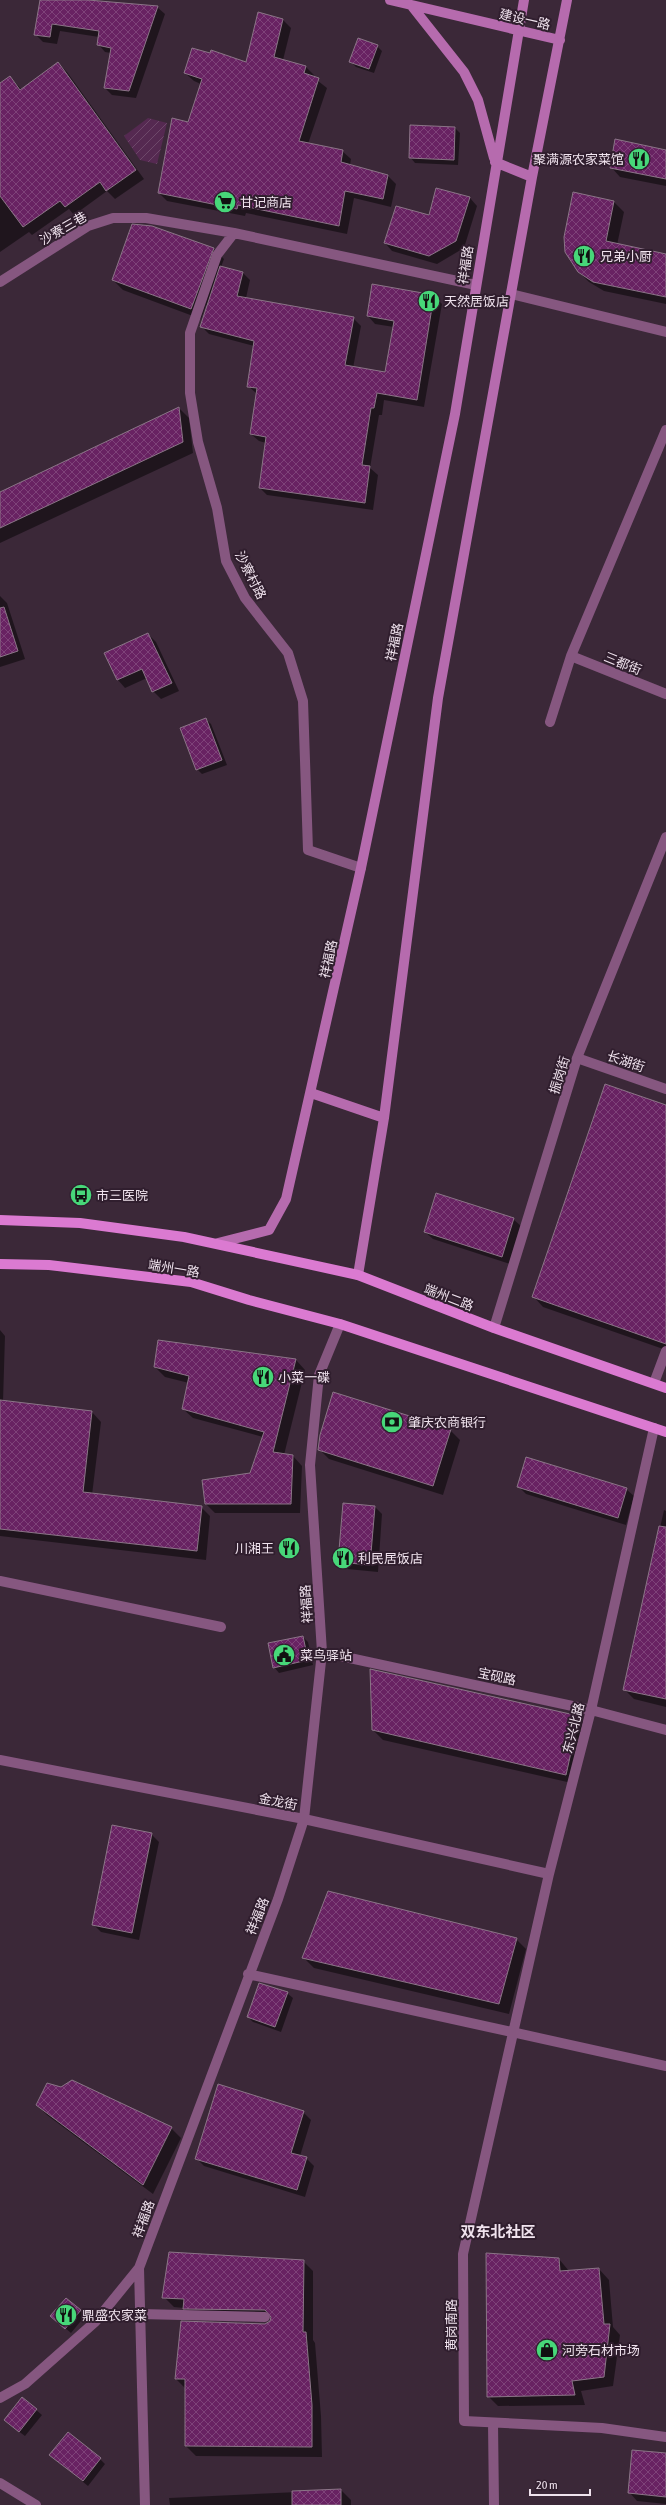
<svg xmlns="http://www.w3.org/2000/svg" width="666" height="2505" font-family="'Asap Condensed','Noto Sans SC',sans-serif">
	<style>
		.garden { fill: url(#garden-furrows) }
		.shadow { fill: #0007 }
		.building { fill: url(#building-cross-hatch); stroke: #8b7587 }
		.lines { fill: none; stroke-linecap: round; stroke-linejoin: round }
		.street { stroke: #865780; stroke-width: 10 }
		.secondary { stroke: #b66bae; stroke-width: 10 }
		.primary { stroke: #db7ad1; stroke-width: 10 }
		.labels { text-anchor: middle; stroke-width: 4; stroke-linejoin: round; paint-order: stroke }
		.street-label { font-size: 13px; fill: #f0e3ee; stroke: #301e2e }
		.poi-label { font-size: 13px; fill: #f0e3ee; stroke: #301e2e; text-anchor: start }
		.quarter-label { font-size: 15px; font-weight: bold; fill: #f0e3ee; stroke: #301e2e }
	</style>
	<defs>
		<pattern id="garden-furrows" width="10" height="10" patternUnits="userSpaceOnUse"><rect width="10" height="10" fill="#552951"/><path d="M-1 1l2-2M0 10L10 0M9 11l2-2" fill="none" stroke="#6e486a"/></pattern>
		<pattern id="building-cross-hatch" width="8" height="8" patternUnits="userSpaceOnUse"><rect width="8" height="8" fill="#682262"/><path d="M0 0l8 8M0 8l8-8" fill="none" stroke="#7e4279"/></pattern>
	</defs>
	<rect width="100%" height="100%" fill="#3b2838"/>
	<path class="garden" d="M148,118L167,123L157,164L140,160L124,136Z"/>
	<path class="shadow" d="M41,0H89L157,7L165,14L136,98L112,95L105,88L111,53L105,52L98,44L99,37L60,31L57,44L43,42L35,34Z
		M259,14L283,20L291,28L283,60L305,66L314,75L313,77L327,88L308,144L342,151L351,159L350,165L388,176L396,184L391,207L354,198L347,234L246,213L245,216L167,201L159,193L189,123L201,84L194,81L185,73L247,63Z
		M377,46L382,51L374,73L356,67L351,62Z
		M58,63L67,72L144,179L115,199L107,191L74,215L69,209L32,235L29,232L0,252V84L10,77L22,90Z
		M455,128L460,133L458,165L415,163L410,157Z
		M666,151V186L620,177L611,167Z
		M470,198L477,206L464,248L437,264L392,251L385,243L430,217Z
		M614,202L624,212L617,245L666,255V304L604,291L589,282L579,272Z
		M214,249L224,259L221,267L243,273L250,280L246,298L353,318L361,326L353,368L386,373L394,327L375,324L368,316L373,285L434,296L442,304L424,407L384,400L382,415H379L370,468L378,475L373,510L267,495L260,488L266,443L259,441L251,434L257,394L248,386L254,346L209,334L201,326L208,306L206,305L201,319L123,290L113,280Z
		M179,408L189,418L193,453L0,543V493Z
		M0,596L7,603L25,659L0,667Z
		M148,634L156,642L179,691L161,699L153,691L147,678L125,688L118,680L106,654Z
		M206,719L211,724L227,765L202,774L197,769Z
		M666,1106V1350L543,1307L533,1296Z
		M513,1219L521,1226L510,1264L433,1239L425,1232Z
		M0,1330L5,1336L3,1402L92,1412L101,1422L92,1495L201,1507L210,1516L206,1560L0,1536Z
		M158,1341L296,1360L305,1370L284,1455L293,1456L302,1466L300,1513H215L206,1504L251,1474L263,1437L193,1418L183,1409L189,1383L165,1377L155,1367Z
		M450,1430L460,1440L443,1495L329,1459L319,1449Z
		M518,1486L626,1489L634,1496L626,1525L526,1494Z
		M374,1506L382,1514L378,1572L347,1569L339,1562Z
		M664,1510L666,1511V1707L634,1699L624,1689Z
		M303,1637L308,1642L313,1665L279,1673L274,1667Z
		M578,1717L588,1727L576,1784L383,1740L373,1730Z
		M151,1834L159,1842L139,1940L101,1932L93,1924Z
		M516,1939L526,1949L509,2014L314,1968L304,1958Z
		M287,1993L293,1998L281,2032L253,2022L248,2017Z
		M37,2105L171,2128L181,2138L153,2194L47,2115Z
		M303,2112L311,2120L300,2156L306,2158L314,2166L305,2197L204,2166L196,2158Z
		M559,2259L569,2271L599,2269L609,2280L613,2327L620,2335L613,2386L581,2391L585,2405L498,2406L488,2396Z
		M303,2261L313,2271V2340L315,2343L321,2416L322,2457L196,2456L186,2446V2389L176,2379L274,2320L194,2318L184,2308L174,2307L164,2297Z
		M80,2311L85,2316L71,2333L57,2321Z
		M22,2398L42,2415L25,2436L10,2425Z
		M666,2454V2504L637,2501L630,2493Z
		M100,2459L105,2464L88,2486L56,2460Z
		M341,2490L351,2500V2505H170L169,2498Z"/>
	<path class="building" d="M40,0H88L158,6L129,91L104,88L111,48L97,45L99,31L52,24L50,37L34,35Z
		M258,12L283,19L274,57L306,66L304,73L319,78L299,141L343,150L341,162L388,175L383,199L345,191L339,226L238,205L237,209L158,193L172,118L188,122L202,79L184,73L192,48L210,53L211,50L246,62Z
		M358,38L378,45L369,69L349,62Z
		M58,62L136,170L106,191L100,182L65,207L60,201L23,227L0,196V83L10,76L20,90Z
		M410,125L455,127L454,160L409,158Z
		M615,139L666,150V179L610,168Z
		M436,188L470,197L456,241L429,256L384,243L396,206L429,215Z
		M573,192L614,201L606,241L666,254V297L593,282L578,272L565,252L564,237Z
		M132,224L152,226L214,248L191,309L112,280Z
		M220,266L243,272L237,296L354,317L345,365L385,372L394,321L367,316L372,284L434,295L417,400L377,393L374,408H371L362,465L370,466L365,503L259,488L266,437L250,434L257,388L247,387L254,341L200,327Z
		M179,407L183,442L0,528V492Z
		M4,607L18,651L0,657V608Z
		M148,633L172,683L152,692L142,669L117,680L104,653Z
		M206,718L222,760L196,770L180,728Z
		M605,1084L666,1105V1344L532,1297Z
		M436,1193L514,1218L502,1257L424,1232Z
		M158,1340L296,1359L273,1452L293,1455L291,1504H205L202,1480L250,1473L264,1432L182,1409L189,1376L154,1367Z
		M333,1392L451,1429L433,1486L318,1450L320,1435Z
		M0,1400L92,1411L83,1492L202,1506L197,1551L0,1529Z
		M526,1457L627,1488L618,1518L517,1487Z
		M343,1503L375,1506L370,1565L338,1562Z
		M659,1526L666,1527V1699L623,1690Z
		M303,1636L308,1660L273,1668L268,1643Z
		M370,1669L579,1716L566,1775L372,1730Z
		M112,1825L152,1833L132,1933L92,1925Z
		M328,1891L517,1938L499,2004L302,1958Z
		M259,1983L288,1992L275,2027L247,2017Z
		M72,2080L172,2127L143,2185L36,2105L47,2083L61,2087Z
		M218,2084L304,2111L291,2153L307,2157L297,2190L195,2159Z
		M169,2252L304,2260L303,2332H306L312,2405V2447L185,2446V2379H175L181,2321L265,2324L270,2321L271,2317L265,2310L183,2309L184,2299L162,2298Z
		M486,2253L559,2258L560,2271L599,2268L604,2324H610L604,2377L572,2381L575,2395L487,2397Z
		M66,2298L81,2310L65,2329L50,2316Z
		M22,2397L37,2409L19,2432L4,2420Z
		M68,2432L101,2458L83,2481L49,2455Z
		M632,2450L666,2453V2497L628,2493Z
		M341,2489V2505H292V2491Z"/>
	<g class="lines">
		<path class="street" d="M234,233L217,255L190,333V393L198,442L217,508L226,561L245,598L288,653L303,701L308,850L361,868
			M0,282L88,226L113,218H146L234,233L476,285
			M511,294L666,332
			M571,656L666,694
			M550,722L571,656L666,430
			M577,1058L666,1089
			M494,1328L577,1058L666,837
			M654,1383L666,1351
			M654,1428L591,1710L549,1874L463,2254L464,2421L602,2428L666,2437
			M0,1581L221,1627
			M322,1652L591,1710L666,1730
			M0,1760L304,1819L549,1874
			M248,1974L666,2066
			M140,2314L265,2317
			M0,2398L25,2384L95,2322L139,2268
			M493,2423L494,2505
			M0,2483L36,2505
			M145,2505L139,2268L278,1899L304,1819L322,1652L310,1465L319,1375L340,1324"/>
		<path class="secondary" d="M390,0L560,40
			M411,5L464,72L478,100L494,158
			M495,162L532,177
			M311,1093L384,1118
			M218,1243L269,1230L286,1199L361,868L455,414L524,0
			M358,1275L384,1118L438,698L532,177L567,0"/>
		<path class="primary" d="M0,1220L80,1223L184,1237L358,1275L494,1328L666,1388
			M0,1264L49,1265L191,1282L249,1300L340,1324L666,1432"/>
	</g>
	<defs>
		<g id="restaurant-disc" transform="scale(1.15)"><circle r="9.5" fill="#47d779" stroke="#301e2e"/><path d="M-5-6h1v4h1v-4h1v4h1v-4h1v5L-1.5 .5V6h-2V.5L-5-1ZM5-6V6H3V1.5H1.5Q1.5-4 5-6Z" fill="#111"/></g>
		<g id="supermarket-disc" transform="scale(1.15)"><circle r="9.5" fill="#47d779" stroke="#301e2e"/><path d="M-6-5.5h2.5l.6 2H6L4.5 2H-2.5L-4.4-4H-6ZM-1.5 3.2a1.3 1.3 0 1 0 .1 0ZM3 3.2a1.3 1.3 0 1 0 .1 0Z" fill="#111"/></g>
		<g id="bus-disc" transform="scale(1.15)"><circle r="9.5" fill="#47d779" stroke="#301e2e"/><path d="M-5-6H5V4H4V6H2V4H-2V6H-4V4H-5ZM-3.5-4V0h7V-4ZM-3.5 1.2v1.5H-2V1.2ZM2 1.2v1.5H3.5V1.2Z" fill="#111"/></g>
		<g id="bank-disc" transform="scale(1.15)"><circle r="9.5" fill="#47d779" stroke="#301e2e"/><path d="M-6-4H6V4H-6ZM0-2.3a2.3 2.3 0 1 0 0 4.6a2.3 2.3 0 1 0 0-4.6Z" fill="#111"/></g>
		<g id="civic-disc" transform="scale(1.15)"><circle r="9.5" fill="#47d779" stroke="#301e2e"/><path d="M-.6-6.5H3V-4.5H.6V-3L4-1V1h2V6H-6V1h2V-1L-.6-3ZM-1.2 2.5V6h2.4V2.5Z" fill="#111"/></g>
		<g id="shop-disc" transform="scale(1.15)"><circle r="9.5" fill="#47d779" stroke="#301e2e"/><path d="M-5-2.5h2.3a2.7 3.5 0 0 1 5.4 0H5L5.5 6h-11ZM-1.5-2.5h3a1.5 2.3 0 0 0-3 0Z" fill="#111"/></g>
	</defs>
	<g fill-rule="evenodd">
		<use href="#restaurant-disc" x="639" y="159"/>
		<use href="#supermarket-disc" x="225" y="202"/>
		<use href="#restaurant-disc" x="584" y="256"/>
		<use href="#restaurant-disc" x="429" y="301"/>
		<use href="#bus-disc" x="81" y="1195"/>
		<use href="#restaurant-disc" x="263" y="1377"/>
		<use href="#bank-disc" x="392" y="1422"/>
		<use href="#restaurant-disc" x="289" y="1548"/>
		<use href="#restaurant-disc" x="343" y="1558"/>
		<use href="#civic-disc" x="284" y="1655"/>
		<use href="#restaurant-disc" x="66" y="2315"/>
		<use href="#shop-disc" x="547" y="2350"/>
	</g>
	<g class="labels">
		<g class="street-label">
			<text transform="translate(525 19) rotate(13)" y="5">建设一路</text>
			<text transform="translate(63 228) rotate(-30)" y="5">沙寮三巷</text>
			<text transform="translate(465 265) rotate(-81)" y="5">祥福路</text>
			<text transform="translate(251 575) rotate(63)" y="5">沙寮村路</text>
			<text transform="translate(394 642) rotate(-78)" y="5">祥福路</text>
			<text transform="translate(623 663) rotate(22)" y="5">三都街</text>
			<text transform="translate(328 959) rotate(-78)" y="5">祥福路</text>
			<text transform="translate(626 1061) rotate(19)" y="5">长湖街</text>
			<text transform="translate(559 1075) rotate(-73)" y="5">振岗街</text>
			<text transform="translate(174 1268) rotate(9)" y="5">端州一路</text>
			<text transform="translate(449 1297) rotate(21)" y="5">端州二路</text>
			<text transform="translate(306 1604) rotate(-94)" y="5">祥福路</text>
			<text transform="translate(497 1676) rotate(12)" y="5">宝砚路</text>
			<text transform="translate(573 1728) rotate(-76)" y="5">东兴北路</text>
			<text transform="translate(278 1801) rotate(11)" y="5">金龙街</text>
			<text transform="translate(257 1916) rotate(-68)" y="5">祥福路</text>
			<text transform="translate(143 2219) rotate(-70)" y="5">祥福路</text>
			<text transform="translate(451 2325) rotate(-90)" y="5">黄岗南路</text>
		</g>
		<g class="poi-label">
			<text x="624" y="164" text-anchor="end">聚满源农家菜馆</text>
			<text x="240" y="207">甘记商店</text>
			<text x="600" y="261">兄弟小厨</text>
			<text x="444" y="306">天然居饭店</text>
			<text x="96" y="1200">市三医院</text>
			<text x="278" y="1382">小菜一碟</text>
			<text x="408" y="1427">肇庆农商银行</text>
			<text x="274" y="1553" text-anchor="end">川湘王</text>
			<text x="358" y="1563">利民居饭店</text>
			<text x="300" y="1660">菜鸟驿站</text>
			<text x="82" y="2320">鼎盛农家菜</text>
			<text x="562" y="2355">河旁石材市场</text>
		</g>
		<g class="quarter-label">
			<text x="498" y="2237">双东北社区</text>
		</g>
	</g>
	<path d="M530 2489v6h60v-6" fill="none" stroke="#f0e3ee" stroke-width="2"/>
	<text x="536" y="2489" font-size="12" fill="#f0e3ee" stroke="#301e2e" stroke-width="3" paint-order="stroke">20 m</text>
</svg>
